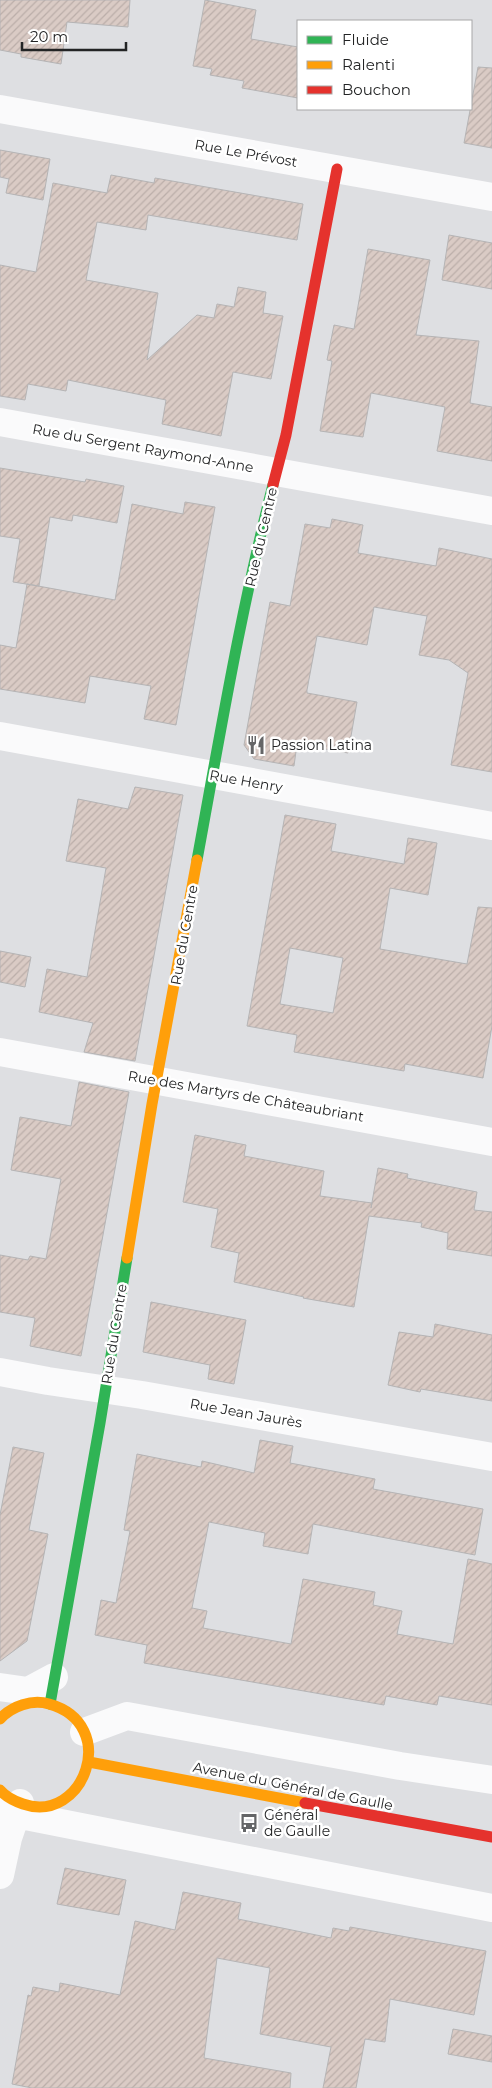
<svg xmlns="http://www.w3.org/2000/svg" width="492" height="2088" font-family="Montserrat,sans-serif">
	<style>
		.building { fill: url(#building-hatch); stroke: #b5b4b5; fill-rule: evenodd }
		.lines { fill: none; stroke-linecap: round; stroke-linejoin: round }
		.street { stroke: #fafafb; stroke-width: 28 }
		.fast { stroke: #30b455; stroke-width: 11 }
		.slow { stroke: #ff9f0a; stroke-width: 11 }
		.jam { stroke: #e5322d; stroke-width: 11 }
		.labels { text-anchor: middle; stroke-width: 5; stroke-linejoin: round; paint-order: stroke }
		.street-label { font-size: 14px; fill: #232425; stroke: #fff }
		.poi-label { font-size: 14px; fill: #232425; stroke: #fff; text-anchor: start }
	</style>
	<defs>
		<pattern id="building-hatch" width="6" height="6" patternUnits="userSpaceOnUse" patternTransform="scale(1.25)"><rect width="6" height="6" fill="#dacbc5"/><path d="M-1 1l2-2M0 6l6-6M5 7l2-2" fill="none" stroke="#bbaea9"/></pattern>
	</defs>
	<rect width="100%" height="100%" fill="#dedfe2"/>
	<path class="building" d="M0,0H130L128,27L67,22L61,64L21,57V54L0,50Z
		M205,0L256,10L251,39L298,47V98L242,88L244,81L210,75L212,69L193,66Z
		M478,67L492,68V148L464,143Z
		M0,150L50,159L43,200L6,193L9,179L0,177Z
		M111,175L154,183L155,178L303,204L297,240L148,215L146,230L97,222L86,280L158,293L147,360L197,315L214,318L217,304L234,307L238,287L266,292L263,313L283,316L271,379L233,372L221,436L162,424L166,400L68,380L66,391L28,384L25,400L0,396V265L36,272L53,183L107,193Z
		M449,235L492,243V289L442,280Z
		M368,249L430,260L416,335L479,341L470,403L492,407V461L437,451L445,407L371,393L363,437L320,431L332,361L327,360L334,325L354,329Z
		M0,468L85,482L86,479L124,486L117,523L73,515L72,521L50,517L39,586L13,582L20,539L0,536Z
		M185,502L215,507L176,725L144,719L151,686L90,676L85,703L0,689V645L16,648L27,584L115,600L132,504L183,514Z
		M332,519L363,525L358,553L436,566L439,548L492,559V772L451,765L468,673L449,660L419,655L427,616L374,607L367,645L317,636L307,690V693L357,702L348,753L297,744L294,766L254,759L244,745L270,602L290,606L305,524L330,528Z
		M135,787L183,795L135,1061L84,1052L93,1023L39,1012L47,969L87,977L106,868L66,861L78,799L128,809Z
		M285,815L336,824L331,851L404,864L408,838L437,843L428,895L390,888L380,949L467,964L478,907L492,908V1026L483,1078L405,1064L404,1071L294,1052L297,1035L247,1026ZM290,948L343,958L333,1013L280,1004Z
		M0,951L31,957L25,987L0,982Z
		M79,1082L129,1092L81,1356L30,1346L35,1318L0,1312V1255L28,1260L30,1256L46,1259L61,1179L11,1170L20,1117L71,1126Z
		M195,1135L246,1145L244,1156L324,1171L320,1196L372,1203L371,1208L378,1168L408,1174L407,1178L477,1192L474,1210L492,1212V1256L447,1249L448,1233L421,1227L422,1223L369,1216L354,1307L303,1298L304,1297L234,1282L239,1253L211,1247L218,1209L183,1202Z
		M151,1302L246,1320L234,1384L208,1379L210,1365L143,1352Z
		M435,1324L492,1335V1401L421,1389L420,1392L388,1385L399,1332L433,1337Z
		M260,1440L293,1446L290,1463L375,1479L373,1489L483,1509L475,1555L313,1524L308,1554L263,1546L265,1533L209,1522L192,1608L207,1611L203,1628L291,1644L303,1579L375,1592L373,1605L402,1611L397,1634L453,1644L468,1559L492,1564V1705L439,1696L437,1705L386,1696L384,1705L195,1672L144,1663L147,1645L95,1635L101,1600L116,1603L130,1531L124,1530L137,1454L201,1467L202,1461L254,1473Z
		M13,1447L44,1453L29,1530L48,1534L27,1641L0,1661V1515Z
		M65,1868L126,1880L119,1915L57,1904Z
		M183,1892L241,1903L238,1919L331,1938L333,1928L349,1931L350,1927L486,1951L474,2015L390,1999L385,2042L365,2039L356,2088H323L331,2047L260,2034L270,1968L217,1958L204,2058L291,2073L290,2088H32L12,2084L28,1995L31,1996L33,1987L59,1992L60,1983L120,1995L135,1921L175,1930Z
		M453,2029L492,2036V2062L448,2054Z"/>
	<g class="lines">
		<path class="street" d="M0,109L492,197
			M0,422L492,511
			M0,736L492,826
			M0,1052L492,1142
			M0,1372L48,1381L142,1395L492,1457
			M0,1687L28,1691L54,1677
			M84,1732L127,1716L400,1766L492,1780
			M0,1811L492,1908
			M0,1875L8,1838L20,1803"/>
		<path class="fast" d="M197,860C220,735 241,608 273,485
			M50,1704L100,1423L127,1258"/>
		<path class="slow" d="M127,1258L152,1104L197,860
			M0,1719C12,1706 32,1699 49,1704C121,1724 84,1825 23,1804C14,1801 6,1797 0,1790
			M89,1762L305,1803"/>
		<path class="jam" d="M273,485L286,435L337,169
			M305,1803L492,1837"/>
	</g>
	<defs>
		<g id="restaurant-bare" transform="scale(1.5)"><path d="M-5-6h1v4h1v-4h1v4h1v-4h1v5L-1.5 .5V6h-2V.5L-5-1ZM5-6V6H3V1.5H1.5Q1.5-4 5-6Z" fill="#646567" stroke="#fff" stroke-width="2.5" paint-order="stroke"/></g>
		<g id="bus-bare" transform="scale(1.5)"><path d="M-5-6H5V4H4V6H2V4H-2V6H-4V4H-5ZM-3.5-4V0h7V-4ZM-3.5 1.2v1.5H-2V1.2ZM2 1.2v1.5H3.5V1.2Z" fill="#646567" stroke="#fff" stroke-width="2.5" paint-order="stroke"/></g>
	</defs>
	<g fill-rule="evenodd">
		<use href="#restaurant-bare" x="256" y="745"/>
		<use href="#bus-bare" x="249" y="1823"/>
	</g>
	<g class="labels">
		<g class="street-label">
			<text transform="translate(246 153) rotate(10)" y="5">Rue Le Prévost</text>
			<text transform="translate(143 448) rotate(10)" y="5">Rue du Sergent Raymond-Anne</text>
			<text transform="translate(261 537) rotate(-77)" y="5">Rue du Centre</text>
			<text transform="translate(246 781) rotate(10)" y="5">Rue Henry</text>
			<text transform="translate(184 935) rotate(-80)" y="5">Rue du Centre</text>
			<text transform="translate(246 1096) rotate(10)" y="5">Rue des Martyrs de Châteaubriant</text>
			<text transform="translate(114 1334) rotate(-81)" y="5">Rue du Centre</text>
			<text transform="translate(246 1413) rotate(10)" y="5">Rue Jean Jaurès</text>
			<text transform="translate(293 1786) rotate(11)" y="5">Avenue du Général de Gaulle</text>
		</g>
		<g class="poi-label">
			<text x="271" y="750">Passion Latina</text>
			<text x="264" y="1820">Général<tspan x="264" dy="16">de Gaulle</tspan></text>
		</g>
	</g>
	<rect x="297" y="20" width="175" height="90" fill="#ffffff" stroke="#a7a7a8"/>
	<rect x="307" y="36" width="25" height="8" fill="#30b455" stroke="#a7a7a8"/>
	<text x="342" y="45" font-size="15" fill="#232425">Fluide</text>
	<rect x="307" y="61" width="25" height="8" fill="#ff9f0a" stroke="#a7a7a8"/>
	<text x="342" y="70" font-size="15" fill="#232425">Ralenti</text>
	<rect x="307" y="86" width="25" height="8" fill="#e5322d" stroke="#a7a7a8"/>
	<text x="342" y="95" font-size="15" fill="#232425">Bouchon</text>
	<path d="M22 42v8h104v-8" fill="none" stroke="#232425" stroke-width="2.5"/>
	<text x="30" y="42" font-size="15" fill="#232425" stroke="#ffffff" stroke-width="4" paint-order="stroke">20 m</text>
</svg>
